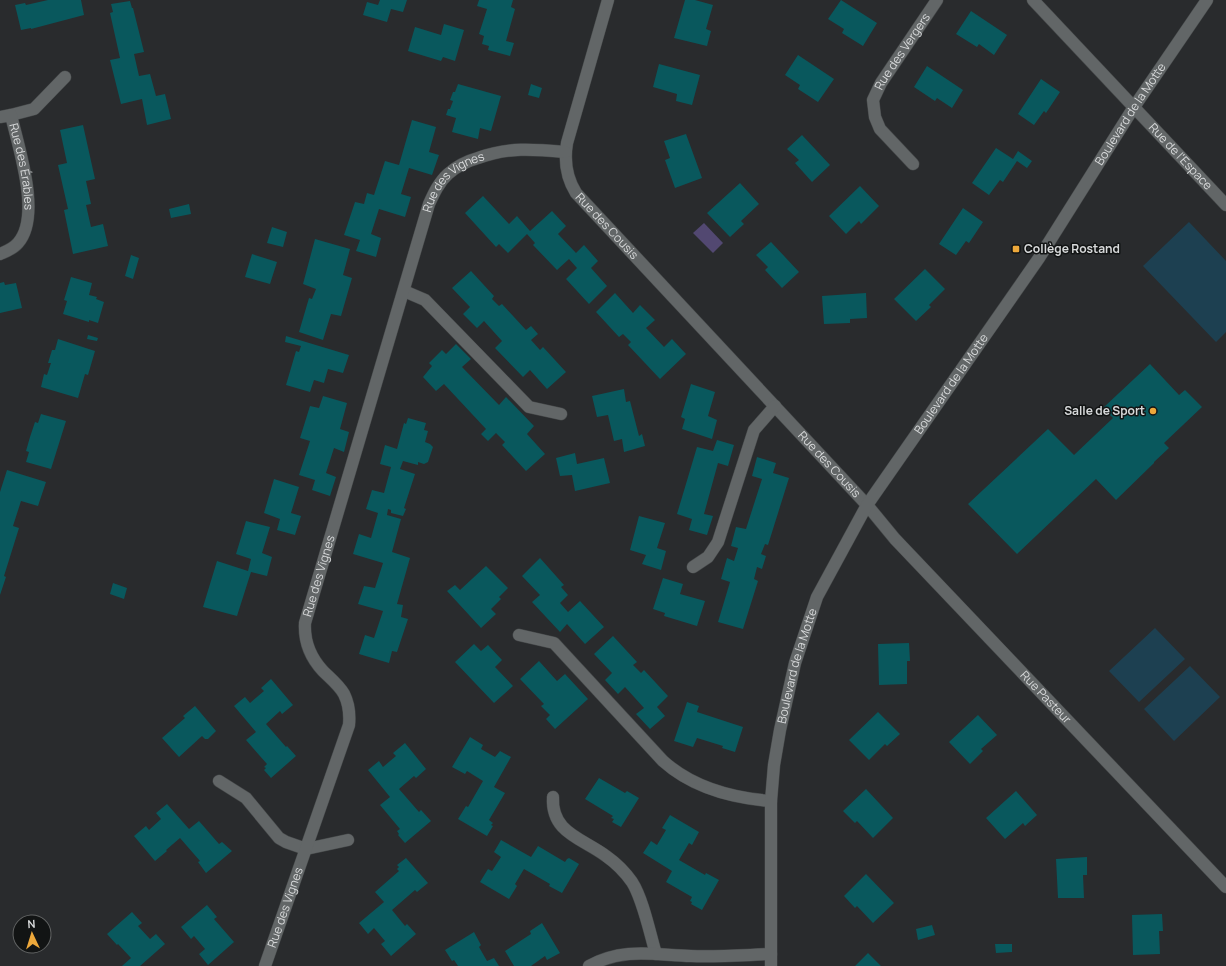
<svg xmlns="http://www.w3.org/2000/svg" width="1226" height="966" font-family="Manrope,sans-serif">
	<style>
		.green { fill: #1d4051 }
		.water { fill: #524871 }
		.building { fill: #09585d }
		.lines { fill: none; stroke-linecap: round; stroke-linejoin: round }
		.minor-casing { stroke: #444748; stroke-width: 13 }
		.tertiary-casing { stroke: #444748; stroke-width: 13 }
		.minor { stroke: #626667; stroke-width: 12 }
		.tertiary { stroke: #626667; stroke-width: 12 }
		.poi-dot { fill: #eda83b; stroke: #121414; stroke-width: 1.5 }
		.labels { text-anchor: middle; stroke-width: 3; stroke-linejoin: round; paint-order: stroke }
		.street-label { font-size: 12px; fill: #d7d9da; stroke: #121414 }
		.poi-label { font-size: 12px; font-weight: bold; fill: #d7d9da; stroke: #121414; text-anchor: start }
	</style>
	<rect width="100%" height="100%" fill="#292b2d"/>
	<path class="green" d="M1189,222L1226,261V332L1216,342L1143,266Z
		M1155,628L1185,659L1139,702L1109,671Z
		M1190,666L1220,697L1174,741L1144,709Z"/>
	<path class="water" d="M704,223L723,243L713,253L693,233Z"/>
	<path class="building" d="M48,0H81L84,15L31,29V28L21,30L15,5L25,3L26,5Z
		M380,0H407L403,12L391,9L387,22L363,15L367,2L378,5Z
		M479,0H513L511,7L515,9L506,41L514,43L510,56L488,50L489,46L482,44L484,36L479,34L487,9L477,6Z
		M685,0H695L713,5L706,29L711,31L707,46L674,38Z
		M841,0L877,23L863,46L842,33L844,29L828,19Z
		M130,1L132,8H133L144,52L134,54L139,76L150,74L156,96L165,94L171,119L147,125L142,99L121,104L110,60L120,58L110,13L113,12L111,4Z
		M971,11L1007,35L994,55L979,44L977,47L956,34Z
		M444,24L464,30L455,61L443,57L441,61L408,51L415,27L441,35Z
		M798,55L834,79L818,102L798,89L800,85L785,75Z
		M659,64L700,75L692,105L676,101L677,94L653,87Z
		M927,66L963,90L952,108L937,98L935,101L914,87Z
		M1041,79L1060,92L1046,113L1044,111L1034,125L1018,114Z
		M458,84L501,96L491,131L480,128L478,139L452,132L456,118L446,115L448,109H450L453,101L450,100L453,92H455Z
		M531,84L542,88L539,98L528,95Z
		M412,120L436,127L429,152L439,155L432,175L409,168L401,194L411,197L405,217L379,209L371,234L381,238L376,257L356,251L360,240L344,235L355,202L364,204L367,193L374,195L385,161L399,165Z
		M83,125L95,179L86,181L91,204L86,205L91,227L103,224L108,246L73,254L64,210L68,209L58,165L67,163L60,130Z
		M686,134L702,178L675,188L665,160L670,158L664,141Z
		M802,135L830,165L812,182L795,163L799,160L787,149Z
		M996,148L1013,159L1018,151L1032,161L1027,168L1017,161L1003,182L1000,180L989,195L972,183Z
		M740,183L759,204L741,221L744,224L730,237L707,213Z
		M860,186L879,206L861,224L859,221L846,234L829,216Z
		M483,196L509,224L517,216L530,231L552,211L566,226L558,234L576,253L584,245L598,261L591,268L607,286L589,304L566,279L577,268L569,259L557,270L533,245L535,243L527,234L508,253L499,244L496,247L465,213Z
		M189,204L191,214L171,218L169,209Z
		M963,208L983,222L969,243L966,241L956,255L939,244Z
		M272,227L287,232L283,247L267,243Z
		M315,239L350,249L343,275L352,278L341,316L331,314L323,340L299,332L309,298L312,299L316,289L303,284Z
		M771,242L799,272L782,288L765,270L768,267L756,255Z
		M252,254L277,262L270,284L245,277Z
		M131,255L139,258L133,279L125,276Z
		M925,269L945,289L929,305L931,307L916,321L894,299Z
		M471,271L494,296L492,299L499,306L502,304L526,330L531,326L538,334L531,340L540,350L543,347L566,372L547,389L530,370L523,377L495,348L502,341L484,321L477,328L463,314L470,307L452,288Z
		M71,277L92,283L89,295L97,297L96,299L104,302L98,323L89,320V322L63,314L67,301L64,300Z
		M4,282L5,285L16,283L22,308L0,313V283Z
		M615,293L633,313L640,305L655,320L646,328L664,347L672,339L686,354L660,379L628,345L631,342L623,334L619,337L596,312Z
		M866,293L867,318L850,319V323L824,324L822,296Z
		M88,335L98,338L97,341L87,339Z
		M286,336L349,355L343,373L328,369L324,383L314,380L310,392L286,385L296,351L299,352L301,346L285,342Z
		M58,339L95,351L88,375L85,374L78,398L41,387L44,374L47,375L51,363H48L52,350H55Z
		M456,344L471,359L462,367L499,405L506,397L534,426L527,434L545,454L526,471L502,445L505,442L496,433L488,441L481,434L486,429L444,384L436,391L423,377L432,366L429,363L442,350L446,354Z
		M1150,364L1179,395L1185,390L1202,407L1164,443L1169,448L1154,462V463L1116,500L1096,479L1017,554L968,504L1048,429L1074,455L1113,418L1103,408Z
		M691,384L715,392L708,416L717,420L712,439L682,429L685,419L681,417Z
		M624,389L626,402L630,401L639,436L642,434L645,446L624,452L622,439L614,441L608,415L597,417L592,396Z
		M323,396L347,403L340,429L349,432L344,452L334,448L326,473L336,477L330,496L312,490L315,480L299,475L310,441L300,438L310,406L319,408Z
		M41,414L66,421L51,469L26,462L29,452L26,451L30,437L35,422L38,423Z
		M408,418L426,423L424,430L428,431L425,442L430,444L433,447L428,462L424,464L418,462V465L403,461L400,469L415,474L404,508L406,509L403,516L391,513V510L388,509L387,515L401,519L392,552L410,558L397,604L403,605L401,617L408,619L397,652L392,651L389,663L359,654L365,635L374,638L383,611L358,604L364,586L375,588L383,563L353,554L359,534L371,538L378,513L366,509L372,490L384,493L391,467L380,464L385,445L397,449L404,423L406,424Z
		M717,440L734,445L728,466L718,463L704,514L713,516L707,535L689,530L692,519L677,514L697,447L713,451Z
		M575,453L577,464L604,458L610,483L575,491L572,475L560,476L556,458Z
		M757,457L776,463L773,473L789,478L768,545L765,544L761,554L766,556L762,569L757,567L754,579L758,581L743,629L718,622L730,582L721,579L727,558L734,561L738,548L731,546L736,527L746,529L762,479L752,476Z
		M7,470L46,482L38,506L21,501L13,526L19,528L4,576L6,577L0,595V492Z
		M274,479L299,487L291,513L301,516L295,535L277,530L280,519L264,513Z
		M639,516L665,523L657,548L666,551L661,570L642,564L646,555L630,550Z
		M246,521L270,527L262,553L272,557L267,576L251,572L237,616L203,607L217,561L248,571L251,559L236,554Z
		M540,558L564,585L561,587L568,595L560,603L568,612L580,601L604,627L585,644L567,624L560,632L532,602L540,595L522,576Z
		M486,566L508,588L499,597L501,599L491,609L496,614L481,628L447,591L455,585L460,590Z
		M663,578L683,584L680,594L705,601L697,626L664,616L665,613L653,609Z
		M113,583L127,588L124,599L110,594Z
		M613,636L637,662L633,665L641,673L644,670L668,696L657,707L665,716L650,729L636,714L644,708L625,687L618,694L605,680L612,673L594,654Z
		M909,643L910,661H907V684L879,685L878,644Z
		M474,644L481,651L488,645L502,660L495,667L513,686L494,703L455,662Z
		M539,661L557,681L565,674L588,699L555,729L546,719L550,715L541,706L544,704L520,679Z
		M271,679L293,705L282,714L280,711L266,724L286,747L287,746L296,756L271,778L264,770L266,768L264,767L267,764L246,740L256,732L234,706L245,697L250,703L264,691L261,688Z
		M687,702L699,706L697,712L743,727L735,752L722,748L723,746L697,738L693,747L674,741Z
		M195,706L216,731L208,739H205L202,736L179,757L162,738L185,718L183,716Z
		M878,712L900,734L887,746L885,744L869,760L849,740Z
		M978,715L997,735L981,749L983,751L970,764L949,742Z
		M470,737L483,745L481,749L495,757L500,751L511,757L494,787L505,793L489,820L493,823L491,825L493,826L487,836L458,819L466,806L468,807L483,781L467,771L465,774L452,767Z
		M405,743L426,769L416,778L414,776L399,789L419,812L421,810L431,821L405,843L398,835L399,834L397,831L400,829L380,805L390,797L368,770L379,761L383,767L396,756L393,753Z
		M599,778L625,793L627,791L639,798L621,827L612,822L614,819L611,818L613,816L585,799Z
		M866,789L893,818L873,838L857,821L855,823L843,811Z
		M1016,791L1037,815L1025,826L1023,823L1005,839L986,818Z
		M167,804L189,829L199,821L219,844L222,842L232,851L206,873L198,862L200,861L180,838L166,850L167,851L155,861L134,836L146,826L149,830L161,819L156,813Z
		M670,815L699,832L692,845L689,843L679,860L705,875L706,873L719,880L702,910L691,904L692,902L690,901L692,897L666,882L672,871L643,853L651,841L657,845L666,830L662,828Z
		M501,840L531,857L538,846L565,862L567,859L569,858L579,864L562,893L549,886L550,884L524,869L515,884L517,886L509,899L480,882L488,869L492,871L501,857L494,852Z
		M1087,857V875H1083L1084,898H1058L1056,859Z
		M406,858L428,883L417,892L415,890L392,910L405,926L407,924L416,934L391,956L381,944L385,941L374,928L368,934L359,923L384,902L375,892L399,871L397,869L399,867L397,865Z
		M866,874L894,903L873,923L857,906L855,908L844,896Z
		M207,905L217,917L214,919L234,942L208,965L199,954L205,949L194,936L191,939L181,927Z
		M132,912L142,923L138,926L150,939L156,934L165,944L140,966H122L131,958L118,944L117,945L107,934Z
		M1162,914L1163,931H1159L1160,954L1133,955L1132,915Z
		M542,923L560,953L547,960L545,956L531,966H514L505,951L531,934L530,931Z
		M932,925L935,935L918,940L916,929Z
		M474,932L481,945L479,947L487,961L494,958L499,966H458L454,960L452,961L445,950Z
		M995,944H1012V952L996,953Z
		M868,953L881,966H855Z"/>
	<g class="lines">
		<g class="minor-casing">
			<g id="minor">
				<path id="s1" d="M608,0L567,143C564,161 566,177 576,193L867,505L895,539L1226,887"/>
				<path id="s2" d="M1033,0L1226,205"/>
				<path d="M11,115L34,109L65,77"/>
				<path id="s3" d="M0,117L11,115C18,146 42,216 18,243C13,249 7,251 0,254"/>
				<path id="s4" d="M913,164L880,129L875,117L873,100L881,83L937,0"/>
				<path d="M404,291L425,300L529,407L561,414"/>
				<path d="M693,567L708,557L718,542L754,430L775,406"/>
				<path d="M519,635L554,643L663,761C693,788 732,798 771,801"/>
				<path d="M219,781L246,798L279,838L286,842L306,849L348,840"/>
				<path d="M553,797C551,833 582,838 606,856C616,863 625,872 632,882C643,899 650,934 656,954"/>
				<path id="s5" d="M265,966L349,725C350,714 349,704 344,694C339,685 330,678 323,671C310,657 304,641 305,623L429,204C434,193 439,182 448,174C457,166 467,161 478,158C508,147 533,149 565,152"/>
				<path d="M589,966C624,947 654,955 691,956C717,957 744,955 771,954"/>
			</g>
		</g>
		<g class="tertiary-casing">
			<g id="tertiary">
				<path id="s6" d="M771,966V801L774,765L780,730L795,663L817,597L867,505L1039,258L1134,107L1207,0"/>
			</g>
		</g>
		<use href="#minor" class="minor"/>
		<use href="#tertiary" class="tertiary"/>
	</g>
	<g class="poi-dot">
		<rect x="1012" y="245" width="8" height="8" rx="2"/>
		<circle cx="1153" cy="411" r="4"/>
	</g>
	<g class="labels">
		<g class="street-label">
			<text dy="4" stroke="none"><textPath href="#s4" startOffset="135">Rue des Vergers</textPath></text>
			<text dy="4" stroke="none"><textPath href="#s6" startOffset="951">Boulevard de la Motte</textPath></text>
			<text dy="4" stroke="none"><textPath href="#s2" startOffset="215">Rue de l'Espace</textPath></text>
			<text dy="4" stroke="none"><textPath href="#s3" startOffset="64">Rue des Érables</textPath></text>
			<text dy="4" stroke="none"><textPath href="#s5" startOffset="842">Rue des Vignes</textPath></text>
			<text dy="4" stroke="none"><textPath href="#s1" startOffset="246">Rue des Cousis</textPath></text>
			<text dy="4" stroke="none"><textPath href="#s6" startOffset="627">Boulevard de la Motte</textPath></text>
			<text dy="4" stroke="none"><textPath href="#s1" startOffset="572">Rue des Cousis</textPath></text>
			<text dy="4" stroke="none"><textPath href="#s5" startOffset="420">Rue des Vignes</textPath></text>
			<text dy="4" stroke="none"><textPath href="#s6" startOffset="303">Boulevard de la Motte</textPath></text>
			<text dy="4" stroke="none"><textPath href="#s1" startOffset="890">Rue Pasteur</textPath></text>
			<text dy="4" stroke="none"><textPath href="#s5" startOffset="62">Rue des Vignes</textPath></text>
		</g>
		<g class="poi-label">
			<text x="1024" y="253">Collège Rostand</text>
			<text x="1145" y="415" text-anchor="end">Salle de Sport</text>
		</g>
	</g>
	<g transform="translate(32 934) rotate(356)"><circle r="19" fill="#121414" stroke="#616363"/>
	<path d="M0-3L7 15L0 10L-7 15Z" fill="#eda83b"/>
	<text y="-6" font-size="11" font-weight="bold" text-anchor="middle" fill="#d7d9da">N</text>
	</g>
</svg>
